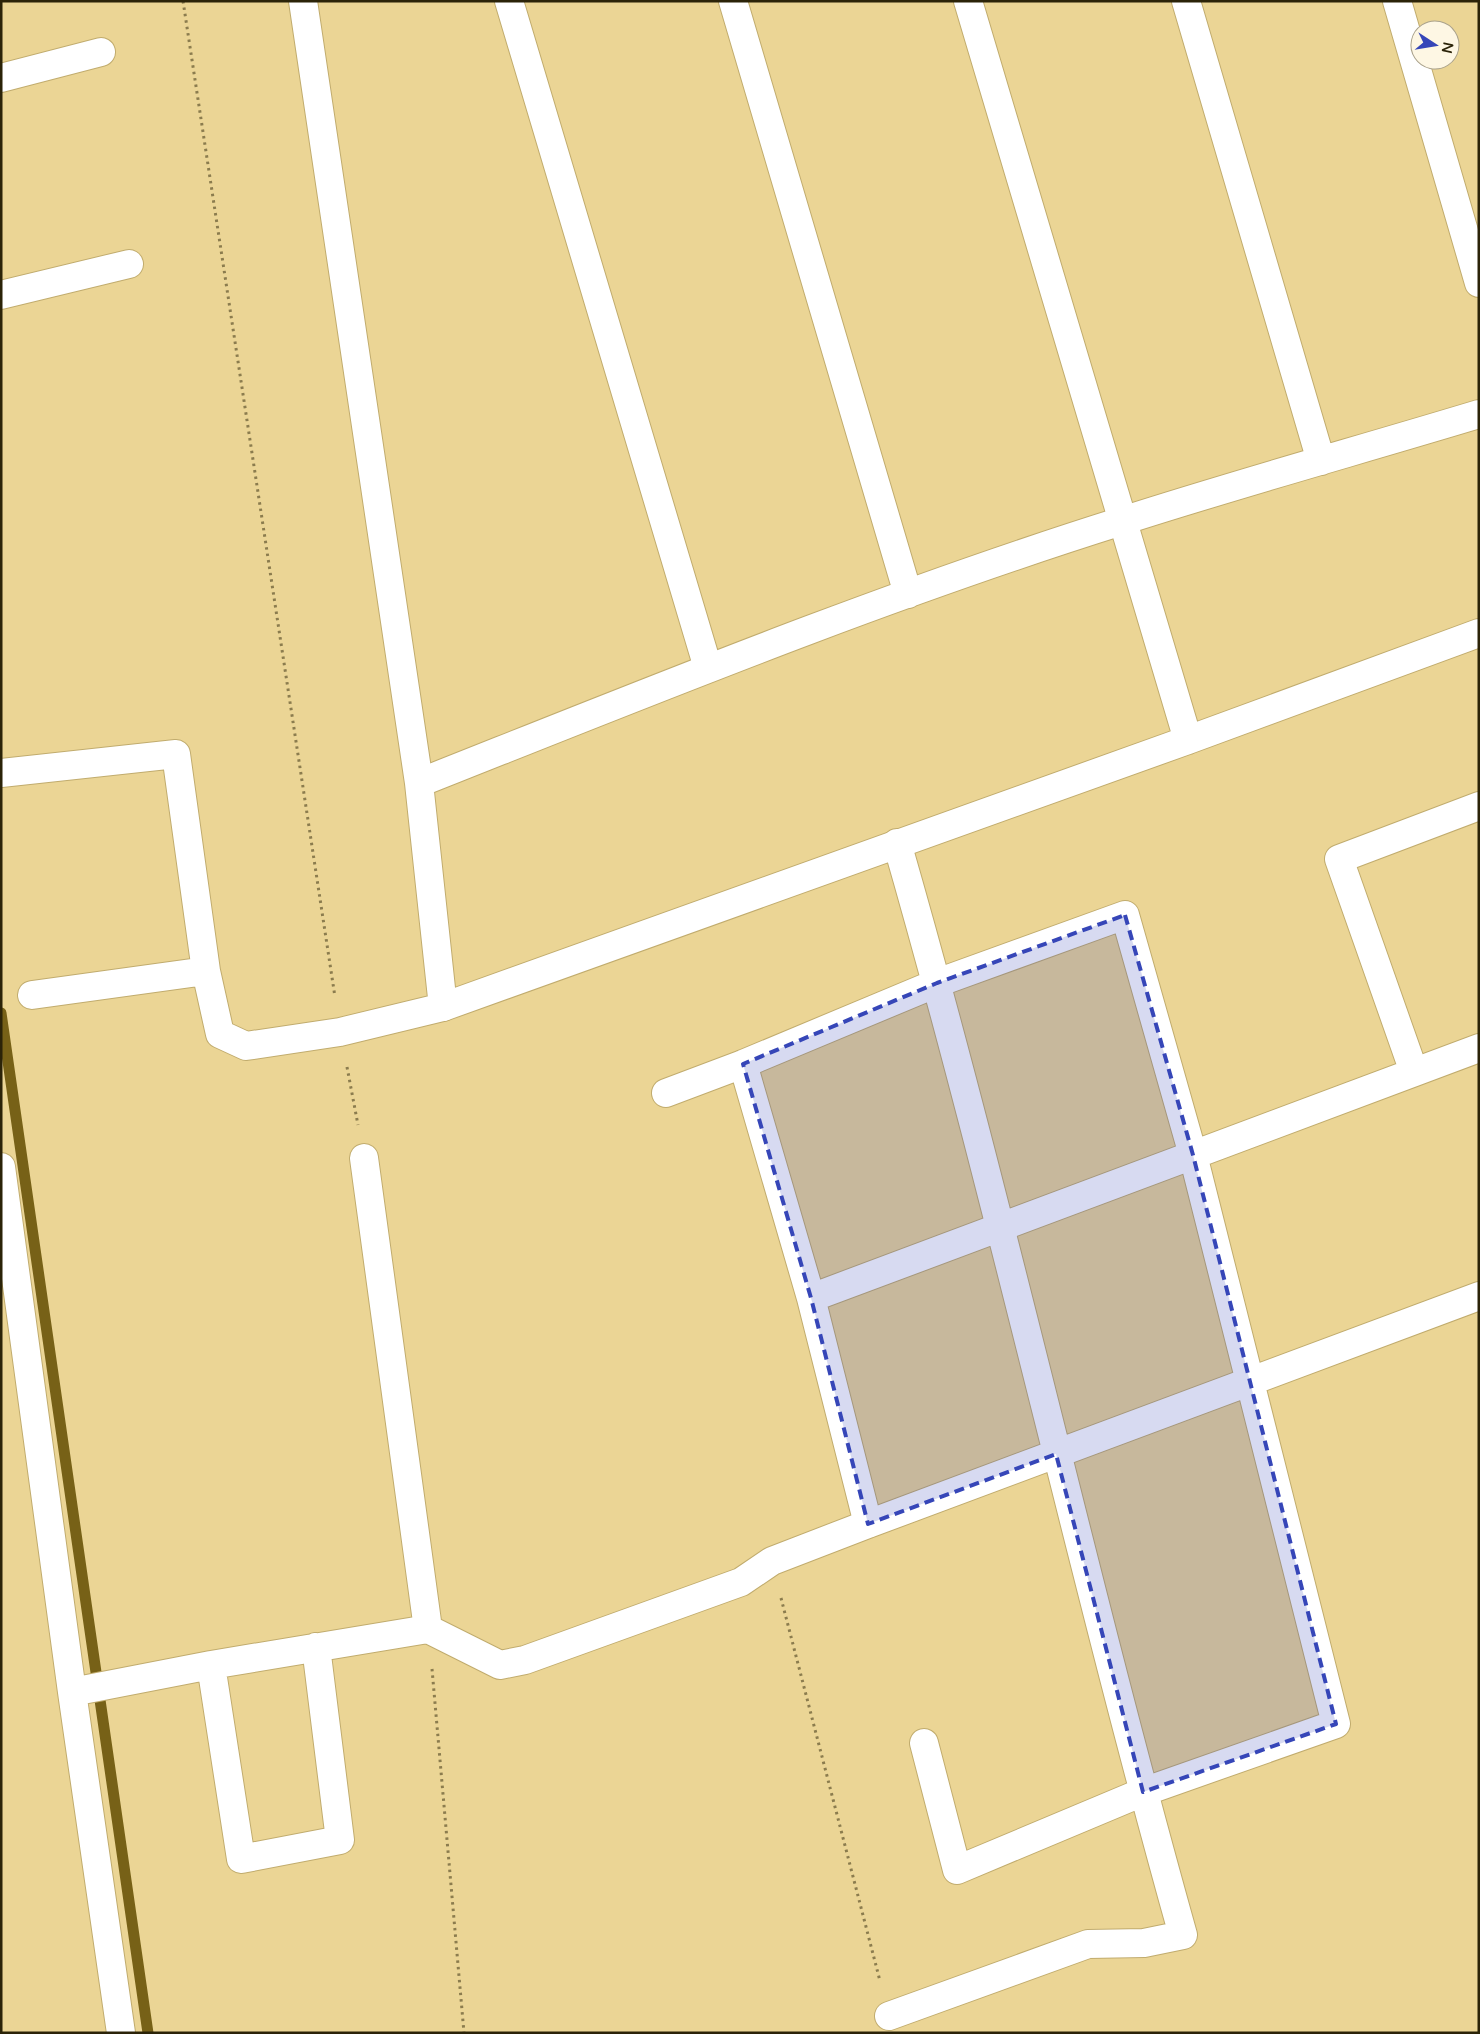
<svg xmlns="http://www.w3.org/2000/svg" width="1480" height="2034" font-family="'Varela Round',sans-serif">
	<style>
		.lines { fill: none; stroke-linecap: round; stroke-linejoin: round }
		.stream { stroke: #776117; stroke-width: 11 }
		.minor-casing { stroke: #c1ac6e; stroke-width: 30 }
		.tertiary-casing { stroke: #c1ac6e; stroke-width: 30 }
		.path { stroke: #8b7c4e; stroke-width: 3; stroke-dasharray: 2.5 4; stroke-linecap: butt }
		.minor { stroke: #fff; stroke-width: 28 }
		.tertiary { stroke: #fff; stroke-width: 28 }
		.marked { fill: #3646b8; fill-opacity: 0.2; stroke: #3646b8; stroke-width: 4; stroke-dasharray: 10 6; stroke-linejoin: round }
	</style>
	<rect width="100%" height="100%" fill="#ebd595"/>
	<g class="lines">
		<path class="stream" d="M1,1013L148,2033"/>
		<g class="minor-casing">
			<path id="minor" d="M509,1L708,668
				M733,1L908,594
				M1186,1L1321,461
				M1397,1L1479,283
				M1,78L101,52
				M1,295L129,264
				M1,773L176,754L206,971L220,1034L246,1046L340,1032L443,1007L419,783L303,1
				M419,783C651,691 883,596 1122,521C1240,483 1360,450 1479,414
				M32,995L206,971
				M743,1064L811,1298L868,1524
				M1414,1072L1339,859L1479,806
				M666,1093L743,1064L937,983L1125,915L1193,1155L1336,1724L1143,1792L957,1870L924,1743
				M364,1158L428,1629
				M1,1167L72,1692L121,2033
				M811,1298L1479,1048
				M211,1665L241,1859L340,1840L316,1647
				M72,1692L211,1665L428,1629L500,1665L525,1660L741,1582L772,1561L868,1524L1479,1296
				M889,2016L1088,1944L1144,1943L1183,1935C1081,1572 1001,1204 897,843"/>
		</g>
		<g class="tertiary-casing">
			<path id="tertiary" d="M968,1L1188,740
				M443,1007L1188,740L1479,633"/>
		</g>
		<path class="path" d="M183,1L335,997
			M347,1067L358,1125
			M781,1598L880,1981
			M432,1669L464,2033"/>
		<use href="#minor" class="minor"/>
		<use href="#tertiary" class="tertiary"/>
	</g>
	<path class="marked" d="M1125,915L1193,1155L1336,1724L1143,1792L1056,1454L868,1524L811,1298L743,1064L937,983Z"/>
	<rect width="1480" height="2034" fill="none" stroke="#2b2308" stroke-width="5"/>
	<g transform="translate(1435 45) rotate(102)"><circle r="24" fill="#fef7e4" stroke="#aaa28c"/>
	<path d="M0-4L9 19L0 12L-9 19Z" fill="#3646b8"/>
	<text y="-8" font-size="14" font-weight="bold" text-anchor="middle" fill="#2b2308">N</text>
	</g>
</svg>
